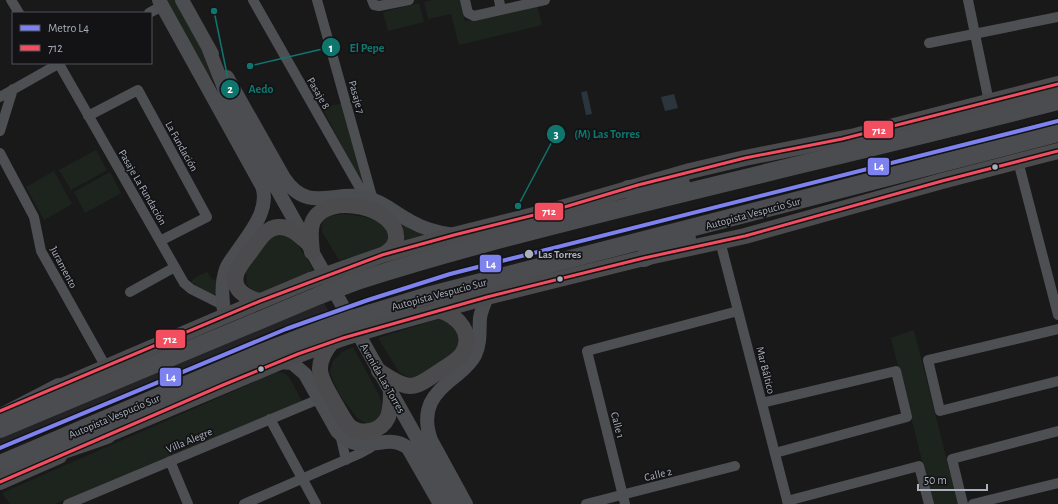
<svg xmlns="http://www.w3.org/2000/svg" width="1058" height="504" font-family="'Alegreya Sans',sans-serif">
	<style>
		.built { fill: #232326 }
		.green { fill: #1d241e }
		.water { fill: #2b353d }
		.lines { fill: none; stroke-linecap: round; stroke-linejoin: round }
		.street { stroke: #4d4f53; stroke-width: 10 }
		.secondary { stroke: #4c4d51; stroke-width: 14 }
		.primary { stroke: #4b4b4e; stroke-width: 16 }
		.highway { stroke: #4b4c4f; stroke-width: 18 }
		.primary-bridge { stroke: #4b4b4e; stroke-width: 16 }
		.highway-bridge { stroke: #4b4c4f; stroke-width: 18 }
		.bus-1-casing { stroke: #131316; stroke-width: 6 }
		.bus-1 { stroke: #f34d60; stroke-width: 3 }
		.metro-1-casing { stroke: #131316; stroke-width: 7 }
		.metro-1 { stroke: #7d82ee; stroke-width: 4 }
		.bus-dot { fill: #aab0bb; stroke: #131316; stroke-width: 1.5 }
		.labels { text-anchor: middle; stroke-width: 3.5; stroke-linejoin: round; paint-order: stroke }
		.street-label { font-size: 11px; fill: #aab0bb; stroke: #131316 }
		.stop-label { font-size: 11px; font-weight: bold; fill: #aab0bb; stroke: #131316; text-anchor: start }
		.leader { fill: none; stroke: #0f766e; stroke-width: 1.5 }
		.callout-dot { fill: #0f766e; stroke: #131316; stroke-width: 1.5 }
		.mark-label { font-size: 12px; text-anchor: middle; font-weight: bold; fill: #fff }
		.callout-label { font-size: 12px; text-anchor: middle; font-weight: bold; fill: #0f766e; stroke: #131316; stroke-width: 3.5; stroke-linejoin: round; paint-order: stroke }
		.line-badge { stroke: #131316; stroke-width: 1.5 }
		.badge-label { font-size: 11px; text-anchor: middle; font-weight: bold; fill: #fff }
	</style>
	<rect width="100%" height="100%" fill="#19191a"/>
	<path class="built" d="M324,303L331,315L311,322L0,451V438L298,313Z"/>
	<path class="green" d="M163,0H177L217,79L213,81L201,66Z
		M432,0H460L465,21L537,5L542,25L459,45L451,14L428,19L424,2Z
		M419,3L424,22L388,31L383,12Z
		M343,103L364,187L322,108Z
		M96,150L107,170L71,190L59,170Z
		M54,171L72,204L44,220L26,187Z
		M110,172L121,193L85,213L74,192Z
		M342,214C360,215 396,220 388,246L357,256L339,260L322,232V221L330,216Z
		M392,216C404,226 416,234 432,236L399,246Z
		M284,233L294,238L314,271L259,294L252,291L247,284L246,272L265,243L272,236Z
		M207,272L212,279L219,281L217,292L215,294L210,295L191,284C192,277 201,275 207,272Z
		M442,318L452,322L462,338L454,356L430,371L412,379L399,372L378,338Z
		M914,330L958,504H933L891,338Z
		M353,347L379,395L384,411L380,420L369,425L357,418L339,394L330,373L333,361L342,352Z
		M277,372L284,373L289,377L302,401L55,504H10L2,493Z"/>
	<path class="water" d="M587,91L592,114L586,115L581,92Z
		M674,94L678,108L665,111L661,97Z"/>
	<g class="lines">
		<path class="street" d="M11,0L19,13
			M253,0L365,197
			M317,0L373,200
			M372,0L374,5L379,6L409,0
			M465,0L468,13L474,16L545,0
			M499,0L501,10
			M968,0L989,102
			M149,13L162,6
			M929,43L1058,17
			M59,64L184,283L191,289L223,305
			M0,97L60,63
			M88,116L138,90L207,217L160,241
			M0,131L13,89
			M0,153L34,217L41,251L106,367
			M1018,161L1058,315
			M720,241L788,504
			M130,292L175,267
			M1058,329L928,360L940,411L1058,381
			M762,403L896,371L907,417L775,453
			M270,419L316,504
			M340,434L346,460
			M170,461L188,504
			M787,501L919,466L929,504
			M68,504L319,399
			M244,504L361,453L370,448L372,444
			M586,504L735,466
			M625,504L587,351L738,311
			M963,504L952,459L1058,431
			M973,504L1058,483"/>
		<path class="secondary" d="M159,0L262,186C271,211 247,236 234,256C231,260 228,264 226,269C221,283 222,302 225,316
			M182,0L212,54
			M208,47L233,111L454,504
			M227,77L284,178C308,214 333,190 365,197C382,201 395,213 410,221C424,229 439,233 454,235
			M280,362L292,363L305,374L337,431C363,460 386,430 408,448L440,504
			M466,504L431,440C420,409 433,393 457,375C464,369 471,363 475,355C481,343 479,330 480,318C481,311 484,304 487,297"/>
		<path class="primary" d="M312,252C311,242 309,230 313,221C327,191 399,207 396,239C395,247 389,252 382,255
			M345,268L382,255L454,235L558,209L690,171L745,158L855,136L1058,84
			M260,301C246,298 230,289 237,272C240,264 246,258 251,251C258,242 265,228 278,227C290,226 299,235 307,242
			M379,327L487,297L644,258L745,236L942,181L1058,151
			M332,342C312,366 320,378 334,402C339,410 343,419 349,426C362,436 381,432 388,417C391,409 391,400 391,391
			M379,371C388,377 399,385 410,386C420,386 429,378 437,373C445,367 456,362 462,354C475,334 458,316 439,310
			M48,392L225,316L311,280
			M95,440L280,362L343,338
			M0,482L59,456"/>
		<path class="highway" d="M628,189H642L681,183
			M644,258L687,239
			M354,282C440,254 527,232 615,210C762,173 911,139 1058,101
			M371,313L427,296L1058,133
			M3,416L59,387
			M0,429L320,295
			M43,457L107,435
			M0,464L256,355L336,324"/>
		<path class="primary-bridge" d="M311,280L345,268
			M343,338L379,327"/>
		<path class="highway-bridge" d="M320,295L354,282
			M336,324L371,313"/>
		<g class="bus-1-casing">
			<path id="bus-1" d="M0,411L260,301L382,255L454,235L558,209L638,185L745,158L842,139L1058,84
				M0,482L223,385L298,354L343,338L487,297L644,258L745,236L942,181L1058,151"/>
		</g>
		<use href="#bus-1" class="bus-1"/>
		<g class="metro-1-casing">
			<path id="metro-1" d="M0,448L286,329L368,300L450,274L1058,121"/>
		</g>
		<use href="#metro-1" class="metro-1"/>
	</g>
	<g class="bus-dot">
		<circle cx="995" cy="167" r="3.5"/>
		<circle cx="529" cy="254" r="5"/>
		<circle cx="560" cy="279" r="3.5"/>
		<circle cx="261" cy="369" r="3.5"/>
	</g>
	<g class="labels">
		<g class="street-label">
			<text transform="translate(319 93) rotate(60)" y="4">Pasaje 8</text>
			<text transform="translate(357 97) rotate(74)" y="4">Pasaje 7</text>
			<text transform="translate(182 146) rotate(61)" y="4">La Fundación</text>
			<text transform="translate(143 187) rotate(60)" y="4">Pasaje La Fundación</text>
			<text transform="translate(753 213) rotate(-15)" y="4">Autopista Vespucio Sur</text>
			<text transform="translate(64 267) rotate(62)" y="4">Juramento</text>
			<text transform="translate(439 294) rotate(-15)" y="4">Autopista Vespucio Sur</text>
			<text transform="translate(766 370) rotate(76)" y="4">Mar Báltico</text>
			<text transform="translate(383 378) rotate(60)" y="4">Avenida Las Torres</text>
			<text transform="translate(114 416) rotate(-23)" y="4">Autopista Vespucio Sur</text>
			<text transform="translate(618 425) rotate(76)" y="4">Calle 1</text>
			<text transform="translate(189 440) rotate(-23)" y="4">Villa Alegre</text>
			<text transform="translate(658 474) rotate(-14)" y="4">Calle 2</text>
		</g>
		<g class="stop-label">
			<text x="538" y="258">Las Torres</text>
		</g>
	</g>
	<path class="leader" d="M250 66L331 47M214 11L230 89M518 206L556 134"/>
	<g class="callout-dot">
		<circle cx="250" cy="66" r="4"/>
		<circle cx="214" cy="11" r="4"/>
		<circle cx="518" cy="206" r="4"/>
		<circle cx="331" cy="47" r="10"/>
		<circle cx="230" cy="89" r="10"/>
		<circle cx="556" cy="134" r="10"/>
	</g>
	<g class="mark-label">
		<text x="331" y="52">1</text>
		<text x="230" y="93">2</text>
		<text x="556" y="138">3</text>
	</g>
	<g class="callout-label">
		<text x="367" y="52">El Pepe</text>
		<text x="261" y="93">Aedo</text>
		<text x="607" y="138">(M) Las Torres</text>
	</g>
	<g class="line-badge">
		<rect x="863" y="120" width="31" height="19" rx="4" fill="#f34d60"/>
		<rect x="867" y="157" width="23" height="19" rx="4" fill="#7d82ee"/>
		<rect x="534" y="202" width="30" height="19" rx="4" fill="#f34d60"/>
		<rect x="479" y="254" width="23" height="19" rx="4" fill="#7d82ee"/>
		<rect x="155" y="329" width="31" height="20" rx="4" fill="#f34d60"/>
		<rect x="159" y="367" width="23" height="20" rx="4" fill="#7d82ee"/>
	</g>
	<g class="badge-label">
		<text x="879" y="134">712</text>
		<text x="879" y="170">L4</text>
		<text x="549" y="215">712</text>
		<text x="491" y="268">L4</text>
		<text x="170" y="343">712</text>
		<text x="171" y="381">L4</text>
	</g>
	<rect x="12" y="12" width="140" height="52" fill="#131316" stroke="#4f5258"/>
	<rect x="20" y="25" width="20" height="6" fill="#7d82ee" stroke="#4f5258"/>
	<text x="48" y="32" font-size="12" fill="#aab0bb">Metro L4</text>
	<rect x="20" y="45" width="20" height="6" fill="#f34d60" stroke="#4f5258"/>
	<text x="48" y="52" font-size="12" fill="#aab0bb">712</text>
	<path d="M918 484v6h69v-6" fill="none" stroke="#aab0bb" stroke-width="2"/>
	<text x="924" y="484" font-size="12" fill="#aab0bb" stroke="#131316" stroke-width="3" paint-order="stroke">50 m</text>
</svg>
